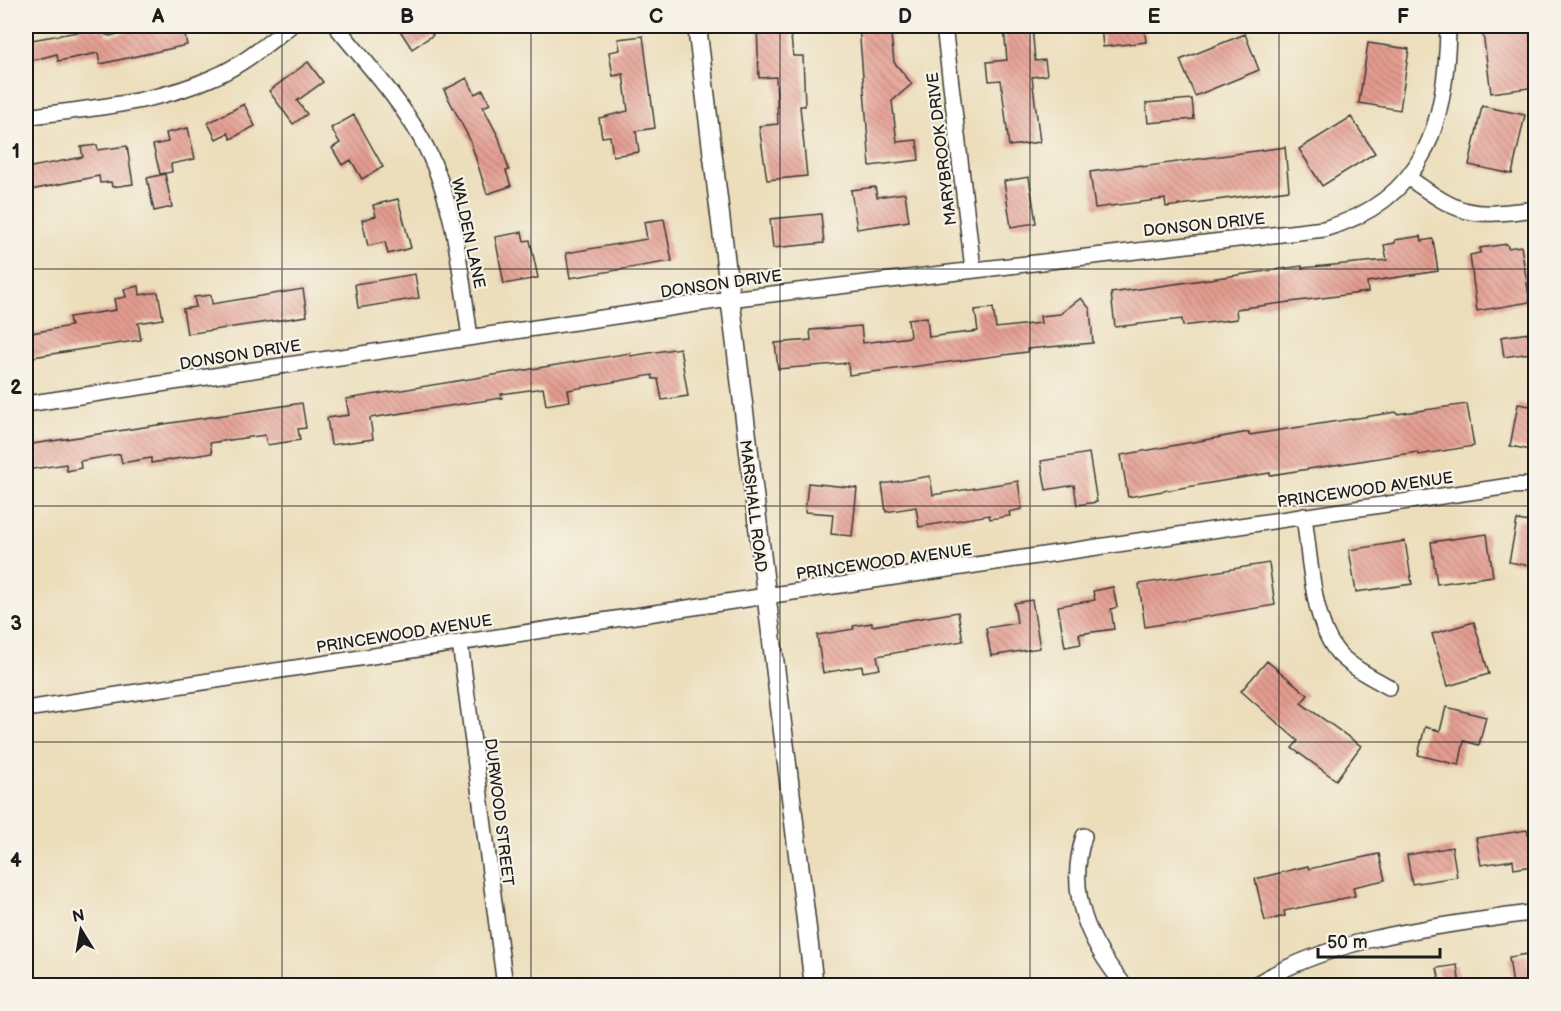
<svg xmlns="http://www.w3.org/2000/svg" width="1561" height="1011" font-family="'Balsamiq Sans',sans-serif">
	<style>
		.building { fill: url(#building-back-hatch) }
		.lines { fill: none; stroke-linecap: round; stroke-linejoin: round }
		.minor-casing { stroke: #3b3934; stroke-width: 18 }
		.tertiary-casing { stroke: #3b3934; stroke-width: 21 }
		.minor { stroke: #fff; stroke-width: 15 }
		.tertiary { stroke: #fff; stroke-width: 18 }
		.grid { fill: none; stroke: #1c1c1c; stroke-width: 1.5; stroke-opacity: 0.55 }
		.labels { text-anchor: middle; stroke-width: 4.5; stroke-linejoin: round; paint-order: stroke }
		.street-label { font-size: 16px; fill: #1c1c1c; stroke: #f7f3e8 }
		.neatline { fill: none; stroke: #1c1c1c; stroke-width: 2 }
		.grid-label { font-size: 20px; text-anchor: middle; font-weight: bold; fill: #1c1c1c }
	</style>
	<defs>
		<pattern id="building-back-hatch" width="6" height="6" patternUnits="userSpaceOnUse" patternTransform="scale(1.5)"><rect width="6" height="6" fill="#e49c90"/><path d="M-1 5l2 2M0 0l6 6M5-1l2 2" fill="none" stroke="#b87e75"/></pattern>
	</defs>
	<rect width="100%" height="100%" fill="#f7f3e8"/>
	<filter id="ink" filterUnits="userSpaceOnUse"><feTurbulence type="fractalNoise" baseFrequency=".0167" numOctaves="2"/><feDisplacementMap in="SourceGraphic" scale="12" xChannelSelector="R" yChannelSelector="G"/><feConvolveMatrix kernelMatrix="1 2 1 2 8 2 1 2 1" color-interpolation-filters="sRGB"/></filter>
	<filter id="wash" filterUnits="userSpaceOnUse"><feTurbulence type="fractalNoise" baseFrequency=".008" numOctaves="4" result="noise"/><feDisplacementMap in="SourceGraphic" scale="24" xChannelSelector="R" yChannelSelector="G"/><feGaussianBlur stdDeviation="1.35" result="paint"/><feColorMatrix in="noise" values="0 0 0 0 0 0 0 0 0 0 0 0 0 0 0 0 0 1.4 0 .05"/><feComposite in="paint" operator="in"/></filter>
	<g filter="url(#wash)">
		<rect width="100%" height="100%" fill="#ecdebb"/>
		<g id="blocks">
			<path class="building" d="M77,26H95V29L105,27L106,35L110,36L146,26H183L187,45L100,64L98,53L58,61L57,54L26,62V41L78,32Z
				M397,26H426L433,35L412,49Z
				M757,26H790L793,56H803L805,106H800L807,176L767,180L759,126L778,124L776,77L759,78Z
				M859,26H890L894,62L912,84L892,101L897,142L917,140L919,160L870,166Z
				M1032,26L1035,61L1045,60L1047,75L1032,77L1040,142L1009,146L1001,80L989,81L987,62L1007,60L1004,28Z
				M1101,26H1144L1146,42L1103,47Z
				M1529,27L1531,44L1536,43V87L1491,93L1483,33Z
				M1245,34L1259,70L1195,96L1180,60Z
				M643,36L655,128L636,131L639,152L613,156L610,136L602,137L599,118L628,111L623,74L613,76L609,52L620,50L618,39Z
				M1368,43L1409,49L1400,110L1359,103Z
				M308,62L323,82L297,101L307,114L293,124L269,91Z
				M467,78L475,94L483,90L490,104L483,107L499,138L509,170L506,171L511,186L487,194L470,140L444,90Z
				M1192,99L1194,119L1148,123L1146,103Z
				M244,104L255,126L231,139L228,133L216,139L208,123Z
				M1482,106L1525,115L1512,174L1469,165Z
				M354,115L383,167L362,179L351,160L342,165L332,148L340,143L331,128Z
				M1351,117L1375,153L1322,186L1299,149Z
				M188,128L195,159L171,164L172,172L160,174L153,145L168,142L166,133Z
				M97,145L98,150L127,146L133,184L112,187L111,182L100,183L99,176L26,191V168L83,157L81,147Z
				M1285,147L1289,190L1166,207L1165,199L1095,208L1090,172L1142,165V167Z
				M165,174L172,207L154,211L147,178Z
				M1029,177L1036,223L1011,227L1004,181Z
				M875,187L877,197L905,193L909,221L857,229L851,190Z
				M398,199L411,248L388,254L385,242L368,246L362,220L376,216L373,205Z
				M821,214L824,243L773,248L770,219Z
				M664,219L672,261L570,278L566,253L647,239L644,222Z
				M522,232L524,241L530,240L538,278L504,284L495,237Z
				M1421,236L1422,241L1433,239L1438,271L1367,282L1368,292L1236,309L1237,319L1183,326L1182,319L1115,327L1111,293L1302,266V268L1387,260L1384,245L1395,243V240Z
				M1507,244L1508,248L1521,246L1530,302L1477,311L1470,255L1480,253V248Z
				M415,274L419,298L358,308L355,284Z
				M139,286L140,295L158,292L163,319L138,323L141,340L26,358V334L71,326L69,317L116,310L114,299L126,297L124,289Z
				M303,289L307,316L187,334L183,309L196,307L194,297L211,295L212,304Z
				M1081,298L1090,309L1093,343L1027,349V352L849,375L848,363L778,369L775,343L811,340L810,330L861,326L863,343L910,337L908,319L927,317L929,337L978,331L975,310L993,308L996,328L1041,323L1040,316L1060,314Z
				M1536,332V352L1504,357L1501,337Z
				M680,348L688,396L662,400L658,379H653L652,375L568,390L570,401L546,405L543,388L501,394L502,398L370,418L373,439L331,445L327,418L349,415L346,399L630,353L631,356Z
				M302,403L306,428L298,429L300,440L267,445L265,435L210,443L212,453L151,463V458L122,463L120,454L80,461L81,468L67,471L66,464L26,470V445Z
				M1467,404L1474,446L1418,455L1417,452L1270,475V473L1128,497L1121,455L1249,432V435L1396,412L1397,414Z
				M1518,404L1536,407V451L1510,446Z
				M1089,453L1097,502L1077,505L1074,485L1046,490L1041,461Z
				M930,476L933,495L1018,481L1022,509L1009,512L1010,516L990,519L989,515L919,527L916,507L886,512L882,484Z
				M808,483L857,488L852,536L831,534L833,514L805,512Z
				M1517,520L1536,523V567L1509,562Z
				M1487,534L1493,576L1437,584L1431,542Z
				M1405,541L1412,584L1356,592L1349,550Z
				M1269,563L1275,605L1145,627L1139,584Z
				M1113,587L1117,607L1111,609L1114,629L1079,634L1081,644L1065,647L1058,606L1095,600L1093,591Z
				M1032,600L1040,648L991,656L986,628L1017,623L1014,603Z
				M958,612L963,641L877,656L880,669L863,672L862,666L823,673L817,635L854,629L853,626L872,623V626Z
				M1474,622L1489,674L1448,686L1432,634Z
				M1267,661L1308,695L1301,703L1361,746L1336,780L1292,748L1298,741L1241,691Z
				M1446,707L1486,717L1479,745L1464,741L1459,765L1418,755L1425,727L1440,731Z
				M1527,830L1533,866L1514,869L1513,860L1481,865L1476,838Z
				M1452,847L1457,877L1412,884L1407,855Z
				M1379,854L1385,880L1353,887L1355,896L1284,911L1285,916L1265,921L1255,879L1308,866L1309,869Z
				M1527,954L1532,986H1513L1509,957Z
				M1457,965L1460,986H1441L1437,968Z"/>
		</g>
	</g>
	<g filter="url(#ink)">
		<use href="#blocks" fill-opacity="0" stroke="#3b3934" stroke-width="1.5"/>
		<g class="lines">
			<g class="minor-casing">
				<path id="minor" d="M336,26C365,62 398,97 421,138C455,198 460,270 470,337
					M944,26L973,269
					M26,117C88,108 156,104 214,77C242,65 266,45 290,26
					M1409,178C1463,217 1470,217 1536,209
					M26,404L729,299L1324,229C1426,200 1447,121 1448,26
					M1304,516C1310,556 1312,624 1339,654C1353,668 1372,678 1389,687
					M460,643L505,986
					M26,709L766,596L1510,486L1536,485
					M1084,836C1066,893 1088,942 1125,986
					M1253,986C1338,934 1439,927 1536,912"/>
			</g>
			<g class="tertiary-casing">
				<path id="tertiary" d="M697,26L814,986"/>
			</g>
			<use href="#minor" class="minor"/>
			<use href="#tertiary" class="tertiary"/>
		</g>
	</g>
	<path class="grid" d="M282,26V986M531,26V986M780,26V986M1030,26V986M1279,26V986M26,269H1536M26,506H1536M26,742H1536"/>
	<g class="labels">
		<g class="street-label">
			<text transform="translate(941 149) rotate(-97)" y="6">MARYBROOK DRIVE</text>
			<text transform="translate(1204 224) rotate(-6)" y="6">DONSON DRIVE</text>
			<text transform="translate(469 233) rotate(78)" y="6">WALDEN LANE</text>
			<text transform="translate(721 283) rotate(-8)" y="6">DONSON DRIVE</text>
			<text transform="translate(240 354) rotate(-9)" y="6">DONSON DRIVE</text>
			<text transform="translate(1365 489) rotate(-8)" y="6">PRINCEWOOD AVENUE</text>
			<text transform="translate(754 506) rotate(83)" y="6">MARSHALL ROAD</text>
			<text transform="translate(884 561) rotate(-8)" y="6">PRINCEWOOD AVENUE</text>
			<text transform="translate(404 633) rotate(-9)" y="6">PRINCEWOOD AVENUE</text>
			<text transform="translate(500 812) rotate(83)" y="6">DURWOOD STREET</text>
		</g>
	</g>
	<rect width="1561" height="1011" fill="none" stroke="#f7f3e8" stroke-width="66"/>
	<g transform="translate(81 930) rotate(349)" stroke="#f7f3e8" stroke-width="4.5" paint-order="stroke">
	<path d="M0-4.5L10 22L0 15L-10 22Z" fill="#1c1c1c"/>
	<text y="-9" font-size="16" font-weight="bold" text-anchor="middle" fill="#1c1c1c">N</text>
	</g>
	<path d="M1318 948v9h122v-9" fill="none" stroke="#1c1c1c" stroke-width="3"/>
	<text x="1327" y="948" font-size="18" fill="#1c1c1c" stroke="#f7f3e8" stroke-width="4.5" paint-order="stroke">50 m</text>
	<rect x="33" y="33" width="1495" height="945" class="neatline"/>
	<g class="grid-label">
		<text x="158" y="23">A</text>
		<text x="407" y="23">B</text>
		<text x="656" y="23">C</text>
		<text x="905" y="23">D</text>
		<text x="1154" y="23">E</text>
		<text x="1403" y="23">F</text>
		<text x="16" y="158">1</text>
		<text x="16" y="394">2</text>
		<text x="16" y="630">3</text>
		<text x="16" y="867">4</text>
	</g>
</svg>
